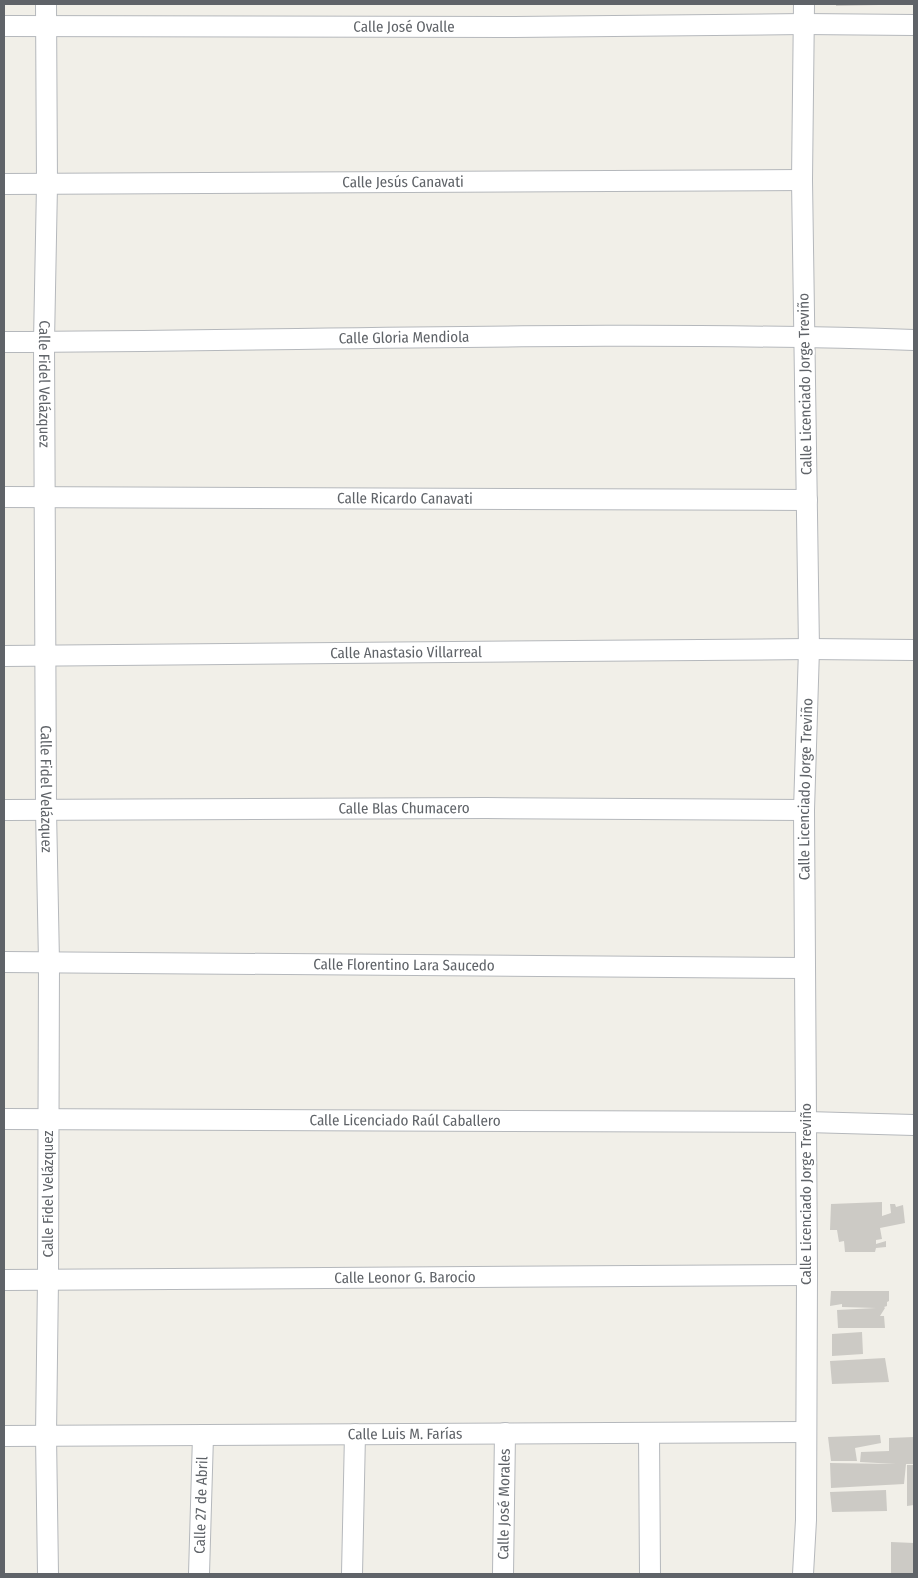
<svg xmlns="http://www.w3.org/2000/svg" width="918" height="1578" font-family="'Fira Sans Condensed',sans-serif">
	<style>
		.building { fill: #cccac5 }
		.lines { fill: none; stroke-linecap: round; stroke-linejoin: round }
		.street-casing { stroke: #b5b8bc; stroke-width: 22 }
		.street { stroke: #fff; stroke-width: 20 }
		.labels { text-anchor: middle; stroke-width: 4.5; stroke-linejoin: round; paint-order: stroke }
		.street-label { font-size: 15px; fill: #5f6368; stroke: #fff }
	</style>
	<rect width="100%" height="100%" fill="#f1efe8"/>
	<path class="building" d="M836,4H879V5L836,6Z
		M882,1202V1216L891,1213L890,1204H895L896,1207L903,1205L905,1223L880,1228L882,1239L876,1240V1244L886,1241V1247L876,1248L875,1252H845L844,1241L839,1242L837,1230H830L831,1204Z
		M831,1291H889V1301L887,1302V1306L884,1307L885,1308L880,1316H884L885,1328H838L837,1310L876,1308L842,1307V1304L830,1306Z
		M862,1332L863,1354L832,1356V1334Z
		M885,1358L889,1382L832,1384L830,1361Z
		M880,1435L881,1443L855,1448L857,1461H831L828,1437Z
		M914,1437V1464H906L904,1484L831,1488L830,1463L896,1464L860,1462L861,1452L889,1451V1438Z
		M907,1465H914V1505L907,1506Z
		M886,1490L887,1511L832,1512L830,1492Z
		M891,1542L914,1543V1574H891Z"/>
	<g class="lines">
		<g class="street-casing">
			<g id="street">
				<path id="s1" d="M46,4L47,185L44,342L46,810L49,962L48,1279L46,1435L48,1574"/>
				<path id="s2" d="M4,26L514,27L804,24L914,25"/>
				<path id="s3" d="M4,184L802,180"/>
				<path id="s4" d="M4,342C307,341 611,330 914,340"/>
				<path id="s5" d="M4,497L807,500"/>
				<path id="s6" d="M4,656L809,649L914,650"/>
				<path id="s7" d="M4,810L486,808L804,810"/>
				<path id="s8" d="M4,962L805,968"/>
				<path id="s9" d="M4,1119L807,1122L914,1125"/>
				<path id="s10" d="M4,1280L807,1275"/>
				<path d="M649,1434L650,1574"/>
				<path id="s11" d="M4,1436L806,1432"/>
				<path id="s12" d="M199,1574L203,1436"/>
				<path d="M352,1574L355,1434"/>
				<path id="s13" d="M503,1574L505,1433"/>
				<path id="s14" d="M803,1574L806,1520L807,1275L804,810L809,649L802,180L804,4"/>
			</g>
		</g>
		<use href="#street" class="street"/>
	</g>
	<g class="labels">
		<g class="street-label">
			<text dy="5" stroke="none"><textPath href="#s2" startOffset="400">Calle José Ovalle</textPath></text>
			<text dy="5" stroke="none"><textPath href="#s3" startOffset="399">Calle Jesús Canavati</textPath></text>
			<text dy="5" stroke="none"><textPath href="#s4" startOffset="400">Calle Gloria Mendiola</textPath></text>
			<text dy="5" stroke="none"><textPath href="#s1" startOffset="380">Calle Fidel Velázquez</textPath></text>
			<text transform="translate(805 384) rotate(-91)" y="5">Calle Licenciado Jorge Treviño</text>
			<text dy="5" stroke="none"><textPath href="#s5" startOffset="401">Calle Ricardo Canavati</textPath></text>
			<text dy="5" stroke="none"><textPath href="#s6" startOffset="402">Calle Anastasio Villarreal</textPath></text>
			<text dy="5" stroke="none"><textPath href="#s1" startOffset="785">Calle Fidel Velázquez</textPath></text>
			<text dy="5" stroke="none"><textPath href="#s14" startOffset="785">Calle Licenciado Jorge Treviño</textPath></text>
			<text dy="5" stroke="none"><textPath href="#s7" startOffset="400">Calle Blas Chumacero</textPath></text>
			<text dy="5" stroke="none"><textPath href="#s8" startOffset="400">Calle Florentino Lara Saucedo</textPath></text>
			<text dy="5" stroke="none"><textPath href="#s9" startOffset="401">Calle Licenciado Raúl Caballero</textPath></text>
			<text transform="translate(48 1194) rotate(-90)" y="5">Calle Fidel Velázquez</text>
			<text transform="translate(806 1194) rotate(-90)" y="5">Calle Licenciado Jorge Treviño</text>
			<text dy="5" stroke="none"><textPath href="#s10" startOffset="401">Calle Leonor G. Barocio</textPath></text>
			<text dy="5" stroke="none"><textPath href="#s11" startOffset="401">Calle Luis M. Farías</textPath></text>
			<text dy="5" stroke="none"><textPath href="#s13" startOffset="70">Calle José Morales</textPath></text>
			<text dy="5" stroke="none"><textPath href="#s12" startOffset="69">Calle 27 de Abril</textPath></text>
		</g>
	</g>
	<rect width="918" height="1578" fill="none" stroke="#5f6368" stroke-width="10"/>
</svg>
